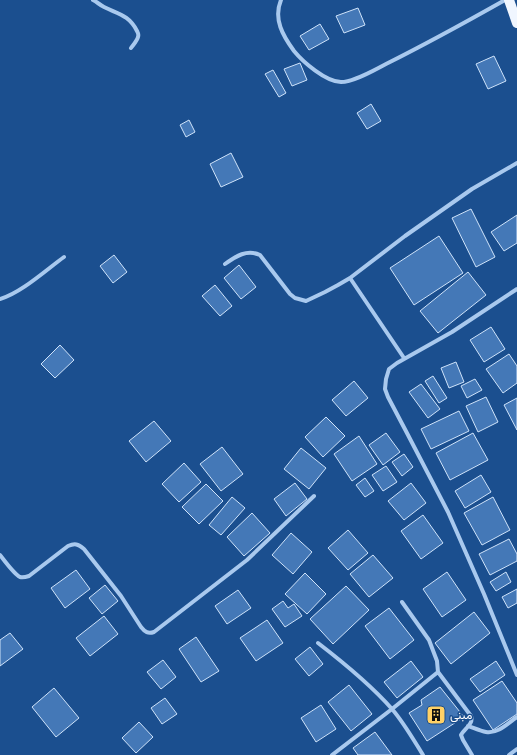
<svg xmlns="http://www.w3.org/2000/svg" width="517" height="755" font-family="'Public Sans',Vazirmatn,sans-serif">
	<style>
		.building { fill: #4478b7; stroke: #cfe3fa }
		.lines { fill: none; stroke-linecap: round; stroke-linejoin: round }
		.minor { stroke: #a9c9ee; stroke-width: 4 }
		.primary { stroke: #f0f6ff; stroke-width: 10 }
		.labels { text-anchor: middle; stroke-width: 3; stroke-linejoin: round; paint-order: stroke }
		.poi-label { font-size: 12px; fill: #fff; stroke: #1b4f8f; text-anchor: start }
	</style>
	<rect width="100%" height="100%" fill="#1b4f8f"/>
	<path class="building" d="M358,8L365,25L344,33L336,16Z
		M320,24L329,39L309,50L300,36Z
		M494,56L506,81L488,89L476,64Z
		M300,63L307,80L292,86L284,69Z
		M273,70L286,93L279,97L265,74Z
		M371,104L381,121L367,129L357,113Z
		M189,120L195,132L186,137L180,125Z
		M231,153L243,177L221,187L210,164Z
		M471,209L495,257L476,267L452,218Z
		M517,215V243L504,251L491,232Z
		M439,236L463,273L414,305L390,268Z
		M114,255L127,272L113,283L100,266Z
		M239,265L256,287L241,299L224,278Z
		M468,272L486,295L438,333L420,311Z
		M215,285L232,306L220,316L202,296Z
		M491,327L505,349L484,362L470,340Z
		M60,345L74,360L55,378L41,364Z
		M509,354L517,366V383L503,393L486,369Z
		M456,362L464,382L449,388L441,368Z
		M433,376L447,398L439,403L425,381Z
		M475,379L482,390L467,398L461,386Z
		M354,381L368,398L346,416L332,400Z
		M421,384L440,409L428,418L409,392Z
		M486,397L498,422L478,432L466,406Z
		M517,398V430L504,405Z
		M459,411L469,431L431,449L421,429Z
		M326,417L345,436L323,457L305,437Z
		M154,421L171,441L146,462L129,441Z
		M386,433L400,452L383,465L369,445Z
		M473,433L488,460L450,480L436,453Z
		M359,436L377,464L352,481L334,454Z
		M222,447L243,474L221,491L200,464Z
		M301,448L326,468L309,489L284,469Z
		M404,454L413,467L402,476L392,462Z
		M184,463L201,482L179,502L162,484Z
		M386,466L397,482L383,491L372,475Z
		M481,475L491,492L465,508L455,491Z
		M365,478L374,491L365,497L356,485Z
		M295,483L307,499L286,516L274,499Z
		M411,483L426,503L404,520L388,501Z
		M206,484L223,501L199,524L182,507Z
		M232,497L245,508L221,535L209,525Z
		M493,497L510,530L482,545L464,513Z
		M252,513L270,533L244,556L227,537Z
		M423,515L443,543L421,559L401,531Z
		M348,530L368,553L348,570L328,548Z
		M291,533L312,552L293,574L272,555Z
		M509,539L517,554V561L490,575L479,554Z
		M373,555L393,578L369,597L350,574Z
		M76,570L90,589L65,608L51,588Z
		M447,572L466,600L442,617L423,589Z
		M506,572L511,582L496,591L490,582Z
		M305,573L326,594L307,614L285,594Z
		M105,585L118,601L102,614L89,598Z
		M346,586L369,610L333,644L310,619Z
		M517,589V603L508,608L502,597Z
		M238,590L251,608L227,624L215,606Z
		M283,601L288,608L294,604L302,616L285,627L272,609Z
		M389,608L414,640L390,659L365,626Z
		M474,612L490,633L451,664L435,643Z
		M104,616L118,634L90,656L76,638Z
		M267,620L283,643L256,661L240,638Z
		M10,633L23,649L0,666V640Z
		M196,637L219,671L201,682L179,649Z
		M310,647L323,664L309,676L295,659Z
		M163,660L176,677L161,689L147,672Z
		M411,661L423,677L397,698L384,682Z
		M496,661L505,675L480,692L470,679Z
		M502,681L517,703V714L493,730L473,700Z
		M349,685L372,714L351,731L328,702Z
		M440,687L464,717L427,741L409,713L422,705L421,700Z
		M54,688L79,718L56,737L32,707Z
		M165,698L177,714L162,724L151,708Z
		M321,705L336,729L316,742L301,718Z
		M139,722L153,737L136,753L122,738Z
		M375,732L392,755H358L353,748Z"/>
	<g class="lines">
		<path class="minor" d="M93,0C97,2 100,5 104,7C118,14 129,15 137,31C138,33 139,34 138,37C137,41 133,45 131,48
			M281,0C273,19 283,36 294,51C303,62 326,82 341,82C354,82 374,70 386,64C426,44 466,22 505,0
			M225,264C236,256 247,249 260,255L290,294L295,298L306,301L325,292L338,285L350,278L405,236L472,189L517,163
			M350,278L404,358
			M517,289L452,332L397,363L389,369L386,379L385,389L388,397L408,435L448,512L484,594L517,675
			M0,299C21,293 46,270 64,257
			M0,555C4,560 14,574 20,577C23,578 26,577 29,576L68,546C75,543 78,544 84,549L121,596L141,627C145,632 148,634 154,632L247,560L314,496
			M402,602L429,640L437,661L438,672L471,716C474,724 464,729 461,735L463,740L472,755
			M318,643C344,663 370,684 392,709C404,723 413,739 423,755
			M468,726C474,728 480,731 486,732C498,734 508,723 517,717
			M332,755L392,709L438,672
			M509,755L517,749"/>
		<path class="primary" d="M509,0L517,23"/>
	</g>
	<defs>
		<g id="building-square" transform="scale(1)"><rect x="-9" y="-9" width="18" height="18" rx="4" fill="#ffd166" stroke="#1b4f8f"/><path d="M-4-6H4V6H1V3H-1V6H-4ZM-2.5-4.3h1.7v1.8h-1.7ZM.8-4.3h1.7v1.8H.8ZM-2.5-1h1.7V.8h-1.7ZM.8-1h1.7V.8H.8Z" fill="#111"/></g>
	</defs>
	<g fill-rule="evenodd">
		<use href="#building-square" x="436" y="715"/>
	</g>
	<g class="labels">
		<g class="poi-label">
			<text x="450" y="719">مبنى</text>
		</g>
	</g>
</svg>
